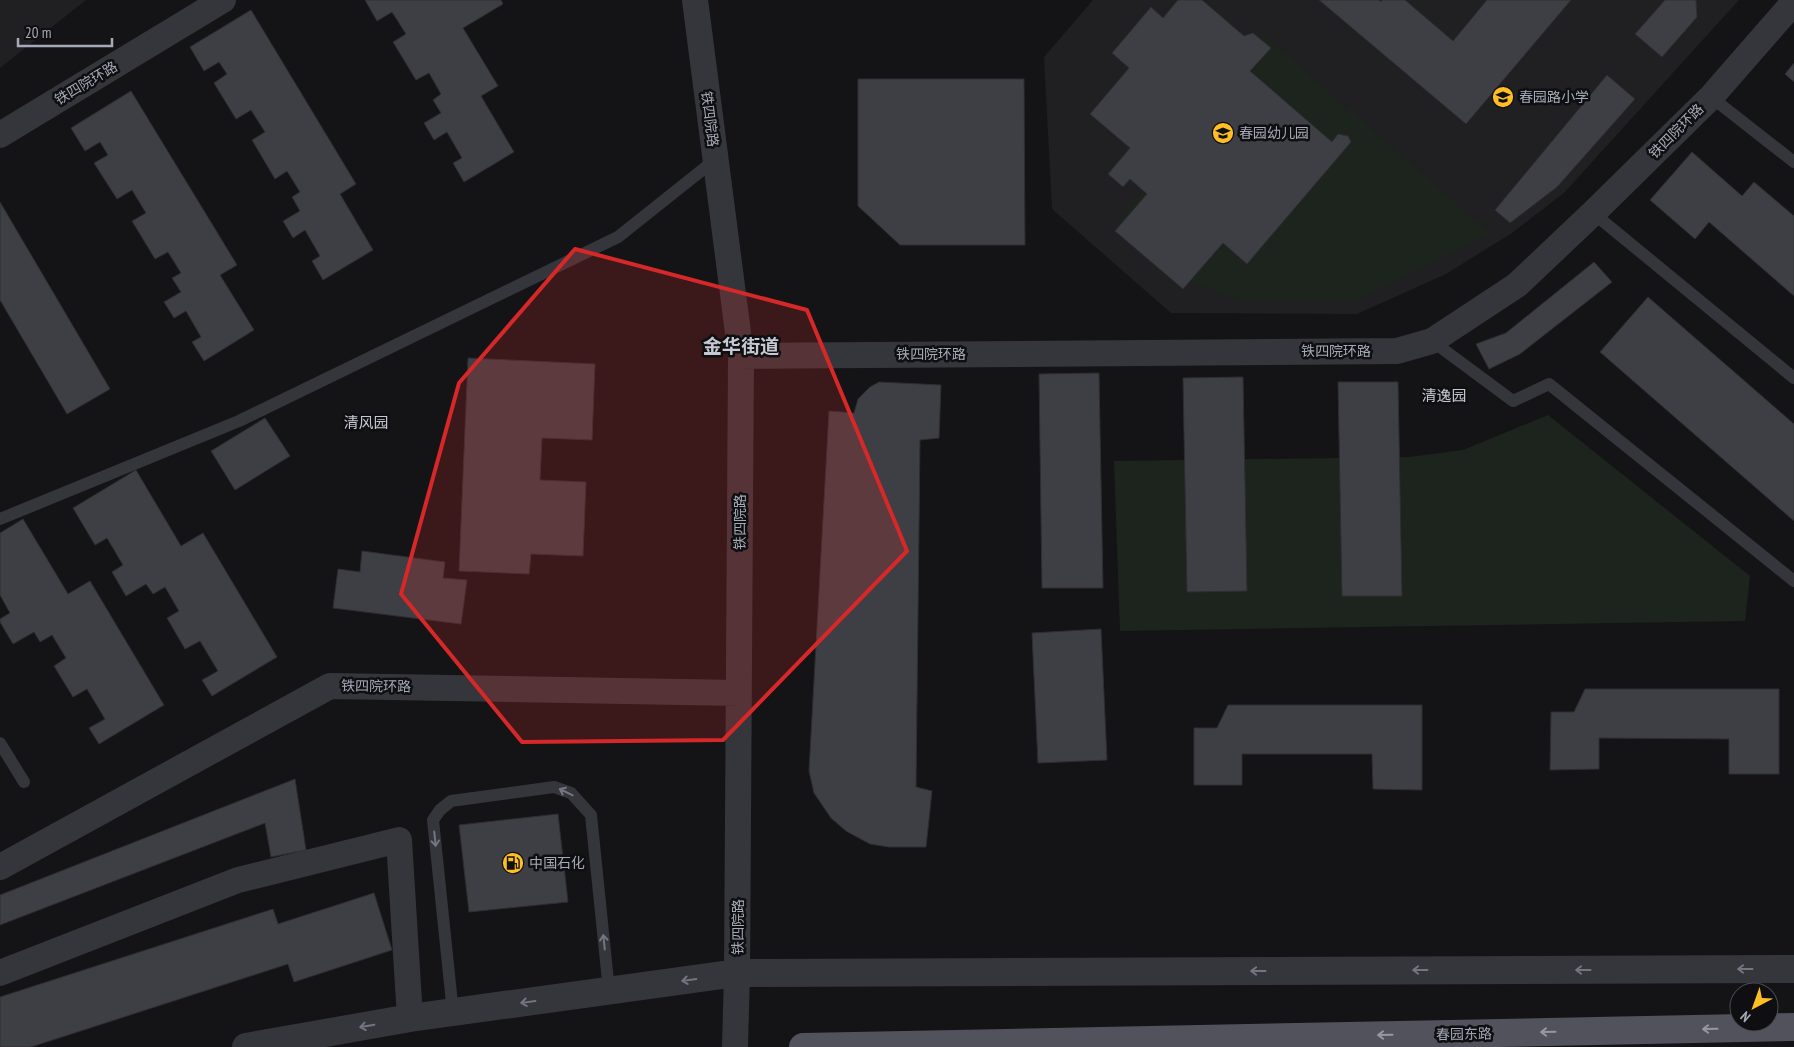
<svg xmlns="http://www.w3.org/2000/svg" width="1794" height="1047" font-family="'PT Sans Narrow','Noto Sans SC',sans-serif">
	<style>
		.built { fill: #202023 }
		.green { fill: #1c241d }
		.building { fill: #3e3f44; stroke: #2e2e32 }
		.lines { fill: none; stroke-linecap: round; stroke-linejoin: round }
		.service { stroke: #35363b; stroke-width: 12 }
		.minor { stroke: #35363b; stroke-width: 26 }
		.tertiary { stroke: #35363b; stroke-width: 28 }
		.primary { stroke: #51525b; stroke-width: 28 }
		.oneway { stroke: #737680 }
		.oneway2 { stroke: #9498a5 }
		.marked { fill: #d62828; fill-opacity: 0.2; stroke: #d62828; stroke-width: 4; stroke-linejoin: round }
		.labels { text-anchor: middle; stroke-width: 5; stroke-linejoin: round; paint-order: stroke }
		.street-label { font-size: 14px; fill: #a5aab8; stroke: #0f0f11 }
		.poi-label { font-size: 14px; fill: #a5aab8; stroke: #0f0f11; text-anchor: start }
		.neighbourhood-label { font-size: 15px; fill: #c6c9d3; stroke: #0f0f11 }
		.district-label { font-size: 19px; font-weight: bold; fill: #c6c9d3; stroke: #0f0f11 }
	</style>
	<rect width="100%" height="100%" fill="#141416"/>
	<path class="built" d="M0,0H86L0,68Z
		M1093,0H1739L1564,193L1512,233L1446,274L1357,314L1171,313L1052,209L1044,57Z"/>
	<path class="green" d="M1264,35L1490,233L1356,300L1244,301L1192,283L1118,222Z
		M1548,415L1750,576L1745,621L1120,631L1114,461L1409,457L1463,450Z"/>
	<path class="building" d="M365,0H501L503,4L463,28L498,86L481,96L514,152L464,182L453,163L462,158L447,132L434,140L424,123L441,113L433,100L441,94L429,73L416,80L393,42L406,34L392,12L377,21Z
		M1178,0H1202L1244,36L1253,33L1271,48L1250,71L1332,142L1338,134L1348,136L1351,142L1247,264L1223,243L1183,289L1115,231L1147,194L1130,179L1123,187L1108,174L1130,148L1090,114L1129,68L1112,53L1151,7L1163,18Z
		M1319,0H1379L1381,2L1382,0H1405L1453,41L1487,0H1571L1466,124Z
		M1665,0H1696L1697,17L1662,57L1635,34Z
		M251,10L356,184L340,194L373,250L323,280L312,261L320,256L305,230L293,238L283,221L300,211L292,197L300,192L287,171L275,179L252,140L265,132L251,110L236,119L214,83L227,74L219,62L204,71L190,47Z
		M1794,63V82L1785,74Z
		M1607,75L1635,99L1557,187L1510,223L1495,210Z
		M858,79H1024L1025,245H900L858,206Z
		M131,91L237,265L220,275L254,330L204,361L192,342L201,337L186,311L174,318L164,302L181,292L172,278L181,273L168,252L155,259L132,221L146,213L132,190L117,199L94,163L108,155L100,142L85,151L71,128Z
		M1692,152L1742,196L1754,182L1794,216V296L1709,222L1695,239L1650,200Z
		M0,202L110,389L67,414L0,300Z
		M1594,262L1612,282L1520,354L1489,369L1476,344L1506,333Z
		M1648,297L1794,424V521L1600,352Z
		M468,358L595,364L592,440L542,438L540,480L586,482L583,556L531,554L529,574L459,571Z
		M1099,373L1103,588H1042L1039,374Z
		M1243,377L1247,591L1187,592L1183,378Z
		M879,382L941,385L939,438L920,440L916,787L932,791L926,847H889L870,844L846,831L831,818L814,793L809,771L829,411L854,413L858,399L870,387Z
		M1338,382H1398L1402,596H1342Z
		M265,418L290,456L235,490L211,451Z
		M136,470L181,546L203,533L277,657L212,696L202,680L218,671L200,641L185,649L167,618L179,611L165,587L153,594L146,584L126,596L112,572L123,565L107,538L95,545L73,508Z
		M23,519L68,594L90,581L164,705L99,744L89,728L105,719L87,689L73,697L54,666L66,658L52,635L40,642L34,632L13,644L0,622V619L10,613L0,595V533Z
		M362,551L445,562L443,578L467,580L461,624L333,608L338,569L360,572Z
		M1101,629L1107,760L1038,763L1032,633Z
		M1585,689H1779V774H1729V739L1599,738V769L1550,770L1551,712H1574Z
		M1228,705H1422V790L1373,789L1372,754H1242V785H1194V728H1217Z
		M295,779L306,850L271,857L265,823L0,925V895Z
		M558,814L568,902L469,912L459,825Z
		M374,893L392,950L294,982L288,964L31,1047H0V997L273,909L278,924Z"/>
	<g class="lines">
		<path class="service" d="M1711,97L1794,162
			M1593,213L1794,378
			M1432,341L1513,401L1549,384L1794,581
			M0,519L239,421L618,237L716,159
			M0,743L24,782
			M453,1013L433,820L440,810L451,801L554,787L571,793L591,815L609,991"/>
		<path class="minor" d="M695,0L741,356L737,973L735,1047
			M0,135L223,0
			M741,356L1397,351L1432,341L1517,285L1593,213L1711,97L1794,2
			M0,867L330,686L739,693
			M0,973L238,880L399,840L410,1018"/>
		<path class="tertiary" d="M246,1047L410,1018L737,973L1794,969"/>
		<path class="primary" d="M803,1047L1794,1027"/>
	</g>
	<defs><path id="oneway-shaft" d="M-6 0H5M1.5-3L5.5 0L1.5 3" fill="none" stroke-width="1.6" stroke-linecap="round" stroke-linejoin="round" transform="scale(1.25)"/></defs>
	<g class="oneway">
		<use href="#oneway-shaft" transform="translate(566 792) rotate(-154)"/>
		<use href="#oneway-shaft" transform="translate(435 839) rotate(84)"/>
		<use href="#oneway-shaft" transform="translate(604 942) rotate(-96)"/>
		<use href="#oneway-shaft" transform="translate(1745 969) rotate(180)"/>
		<use href="#oneway-shaft" transform="translate(1420 970) rotate(180)"/>
		<use href="#oneway-shaft" transform="translate(1583 970) rotate(180)"/>
		<use href="#oneway-shaft" transform="translate(1258 971) rotate(180)"/>
		<use href="#oneway-shaft" transform="translate(689 980) rotate(172)"/>
		<use href="#oneway-shaft" transform="translate(528 1002) rotate(172)"/>
		<use href="#oneway-shaft" transform="translate(367 1026) rotate(170)"/>
	</g>
	<g class="oneway2">
		<use href="#oneway-shaft" transform="translate(1710 1029) rotate(179)"/>
		<use href="#oneway-shaft" transform="translate(1548 1032) rotate(179)"/>
		<use href="#oneway-shaft" transform="translate(1385 1035) rotate(179)"/>
	</g>
	<path class="marked" d="M575,249L807,310L907,551L723,740L522,742L401,594L459,383Z"/>
	<defs>
		<g id="school-disc" transform="scale(1.125)"><circle r="9.5" fill="#ffbe23" stroke="#0f0f11"/><path d="M0-5L7-2L0 1L-7-2ZM-4 1L0 2.5L4 1V4Q0 6-4 4Z" fill="#111"/></g>
		<g id="fuel-disc" transform="scale(1.125)"><circle r="9.5" fill="#ffbe23" stroke="#0f0f11"/><path d="M-5.5-6h7V0h2V4h1.3V-2.5L3-4.5l.8-.8L6-3V5H2.5V1h-1V6h-7ZM-4.2-4.7v3.2H.2V-4.7Z" fill="#111"/></g>
	</defs>
	<g fill-rule="evenodd">
		<use href="#school-disc" x="1503" y="97"/>
		<use href="#school-disc" x="1223" y="133"/>
		<use href="#fuel-disc" x="513" y="863"/>
	</g>
	<g class="labels">
		<g class="street-label">
			<text transform="translate(86 83) rotate(-31)" y="5">铁四院环路</text>
			<text transform="translate(710 119) rotate(83)" y="5">铁四院路</text>
			<text transform="translate(1676 131) rotate(-45)" y="5">铁四院环路</text>
			<text x="1336" y="356">铁四院环路</text>
			<text x="931" y="359">铁四院环路</text>
			<text transform="translate(740 522) rotate(-90)" y="5">铁四院路</text>
			<text transform="translate(376 686) rotate(1)" y="5">铁四院环路</text>
			<text transform="translate(738 927) rotate(-90)" y="5">铁四院路</text>
			<text transform="translate(1464 1034) rotate(-1)" y="5">春园东路</text>
		</g>
		<g class="poi-label">
			<text x="1519" y="102">春园路小学</text>
			<text x="1239" y="138">春园幼儿园</text>
			<text x="529" y="868">中国石化</text>
		</g>
		<g class="neighbourhood-label">
			<text x="1444" y="401">清逸园</text>
			<text x="366" y="428">清风园</text>
		</g>
		<g class="district-label">
			<text x="741" y="353">金华街道</text>
		</g>
	</g>
	<g transform="translate(1754 1007) rotate(221)"><circle r="24" fill="#0f0f11" stroke="#4b4d54"/>
	<path d="M0-4L9 19L0 12L-9 19Z" fill="#ffbe23"/>
	<text y="-8" font-size="14" font-weight="bold" text-anchor="middle" fill="#a5aab8">N</text>
	</g>
	<path d="M18 38v8h94v-8" fill="none" stroke="#a5aab8" stroke-width="2.5"/>
	<text x="25" y="38" font-size="15" fill="#a5aab8" stroke="#0f0f11" stroke-width="4" paint-order="stroke">20 m</text>
</svg>
